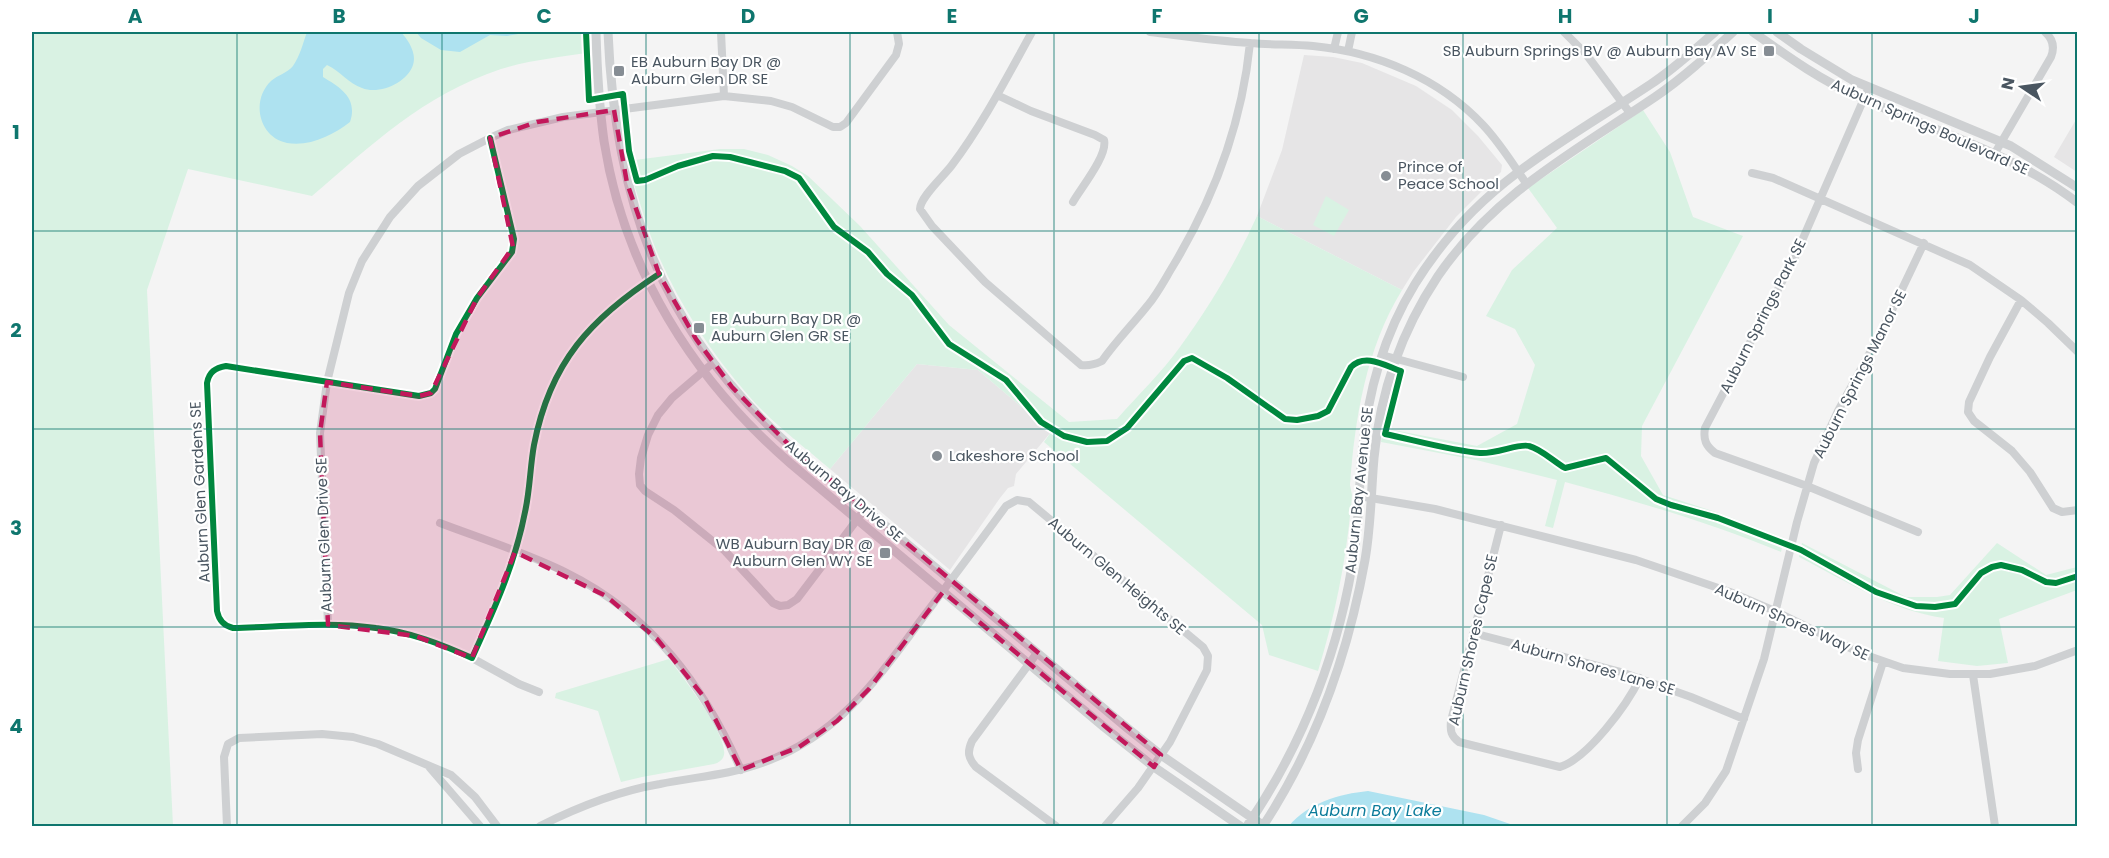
<svg xmlns="http://www.w3.org/2000/svg" width="2109" height="858" font-family="Poppins,sans-serif">
	<style>
		.education { fill: #e6e5e6 }
		.green { fill: #d9f2e3 }
		.water { fill: #aee2f0 }
		.lines { fill: none; stroke-linecap: round; stroke-linejoin: round }
		.minor { stroke: #ced0d2; stroke-width: 8 }
		.tertiary { stroke: #ced0d2; stroke-width: 9 }
		.cycleway-casing { stroke: #fff; stroke-width: 10 }
		.cycleway { stroke: #00873e; stroke-width: 6 }
		.marked { fill: #c2185b; fill-opacity: 0.2; stroke: #c2185b; stroke-width: 4.5; stroke-dasharray: 12 8; stroke-linejoin: round }
		.grid { fill: none; stroke: #0f766e; stroke-width: 1.5; stroke-opacity: 0.55 }
		.poi-dot { fill: #868d94; stroke: #fff; stroke-width: 2 }
		.labels { text-anchor: middle; stroke-width: 4.5; stroke-linejoin: round; paint-order: stroke }
		.poi-label { font-size: 15px; fill: #4a5661; stroke: #fff; text-anchor: start }
		.street-label { font-size: 15px; fill: #4a5661; stroke: #fff }
		.water-label { font-size: 16px; font-style: italic; fill: #0c7c9b; stroke: #fff }
		.neatline { fill: none; stroke: #0f766e; stroke-width: 2 }
		.grid-label { font-size: 20px; text-anchor: middle; font-weight: bold; fill: #0f766e }
	</style>
	<rect width="100%" height="100%" fill="#f4f4f4"/>
	<path class="education" d="M1304,55L1333,57L1362,63L1416,86L1452,110L1478,136L1502,165L1501,172L1456,217L1414,271L1402,290L1257,216L1282,150Z
		M2077,118V172L2054,157Z
		M917,364L978,370L1051,432L1016,474L1014,486L1008,488L1000,498L950,570L830,469Z"/>
	<path class="green" d="M32,32H590L591,52C562,57 530,60 501,69C422,96 374,143 312,196L188,169L147,290L173,826H32Z
		M1643,110L1670,152L1693,217L1743,236L1642,426L1641,456L1663,495L1722,514L1784,538L1781,552C1711,523 1639,502 1565,482L1553,528L1545,526L1557,480L1476,460L1381,442L1383,428L1477,446L1517,424L1535,365L1515,329L1486,316L1512,270L1557,228L1528,188Z
		M720,149H744L768,155L792,166L808,176L860,226L949,325L1069,422L1117,419C1138,395 1162,372 1180,347C1210,306 1236,262 1257,216L1402,290C1366,349 1355,417 1350,485L1352,495C1347,556 1336,613 1318,671L1269,655L1262,625L1044,442L1051,432L978,370L917,364L830,469C803,446 772,423 748,395C712,354 681,307 659,257C646,226 637,193 627,161Z
		M1326,196L1349,210L1334,236L1313,225Z
		M1802,543L1906,597H1937L1950,595L1997,543L2046,575L2077,567V590L1999,619L2008,663L1977,666L1938,661L1944,618C1892,611 1846,581 1799,557Z
		M669,659C682,676 728,735 724,755C723,760 718,763 714,764L642,777L621,782L598,711L555,698L556,693Z"/>
	<path class="water" d="M307,32H401C408,40 417,53 413,65C407,83 379,95 362,88C349,84 340,71 327,65L323,69V77C341,88 358,98 350,122C333,135 310,147 287,143C258,137 251,100 271,81C278,75 287,73 293,66C300,56 303,43 307,32Z
		M416,32H530L507,36L490,35L460,52L441,50L421,38Z
		M1368,791L1484,815L1516,826H1289C1308,803 1339,794 1368,791Z"/>
	<g class="lines">
		<path class="minor" d="M721,32L724,96
			M1032,32C1007,77 983,124 952,165C944,176 920,197 920,209L932,226L985,282L1081,365C1089,366 1094,365 1102,361C1116,341 1133,324 1148,305C1158,293 1165,279 1173,266C1214,198 1242,123 1250,43
			M1150,32C1183,36 1216,41 1250,43C1271,45 1292,44 1313,46C1376,52 1439,78 1483,125C1500,143 1512,163 1526,183
			M1564,32L1586,54L1630,113
			M1334,49L1338,32
			M1348,51L1352,32
			M1869,87L1794,259L1705,428C1703,440 1706,446 1715,453L1807,486L1918,532
			M997,95L1031,111L1095,135L1104,140C1108,155 1081,188 1073,202
			M490,138L514,239L512,252L477,298L456,334L435,389L431,393L419,396L226,366C215,368 209,372 207,383L217,611C219,621 224,626 233,628C280,627 329,621 376,628C410,632 441,644 472,658C494,610 515,564 525,512C530,490 530,467 534,445C550,362 591,318 659,274
			M1995,153L2051,57C2055,47 2053,39 2045,32
			M1752,173L1773,178L1970,265L2021,300L2048,323L2078,352
			M2021,300L1990,357L1969,402L1968,412L1974,421L2012,451L2030,472L2053,508L2062,512L2078,510
			M1382,355L1463,377
			M713,363L672,398L658,415L648,435L641,458L639,474L640,485L645,491L674,510L725,551L773,603L780,606L788,605L797,599L865,509
			M1359,496L1435,509L1636,560L1730,592L1777,612L1860,653L1903,668L1950,674H1990L2035,666L2078,650
			M440,523C482,539 527,553 567,573C652,615 704,686 741,770
			M1501,525L1451,721C1450,731 1451,736 1459,742L1560,767C1588,758 1627,705 1640,678
			M328,625L320,433L327,382L349,293L362,261L390,217L418,186L459,154L490,138L508,130L563,117L724,96L771,101L792,107L833,127H840L846,123L896,55L899,44L897,32
			M1473,633L1621,672L1691,697L1744,719
			M1037,653L972,741C967,752 968,758 976,767L1056,826
			M472,658L519,684L539,692
			M1973,675L1995,826
			M430,768L480,826
			M1858,769L1856,753L1858,740L1883,662
			M227,826L224,757L228,744L239,738L322,734L353,737L378,744L451,775L475,797L497,826
			M540,826C578,807 618,791 660,784C694,777 729,775 762,763C839,736 878,678 924,616C952,579 979,543 1006,506L1017,500L1029,502L1203,647L1208,656L1207,670L1170,742L1138,788L1105,826
			M1682,826L1705,803L1726,771L1764,659L1797,522L1814,463L1838,411L1883,329L1924,243"/>
		<path class="tertiary" d="M596,32C597,68 599,105 604,141C624,269 693,379 790,463L1104,727L1154,767L1240,826
			M608,32C615,203 661,329 790,446L1126,727L1161,755L1264,826
			M1753,32C1787,56 1820,80 1859,97C1935,132 2010,151 2078,203
			M1777,32L1801,49L1852,80L2011,146L2078,188
			M1247,826C1304,743 1341,647 1355,547C1359,516 1359,485 1362,455C1367,395 1383,336 1415,284C1441,242 1477,203 1517,173C1559,141 1606,114 1651,84C1674,69 1694,50 1715,32
			M1263,826C1316,745 1348,655 1365,560C1371,526 1371,492 1374,458C1380,393 1402,330 1438,276C1494,194 1575,151 1655,97C1683,78 1708,55 1733,32"/>
		<g class="cycleway-casing">
			<path id="cycleway" d="M586,32L589,100L623,94L629,151L637,181L645,180L678,166L713,156L730,157L785,171L799,178L834,227L868,252L887,274L912,295L949,344L1006,380L1041,422L1064,436L1087,442L1107,441L1127,428L1184,361L1192,358L1227,378L1285,419L1297,420L1318,416L1328,411L1351,367C1365,353 1384,365 1401,371L1385,434C1414,440 1452,451 1480,453C1497,454 1519,443 1529,446C1541,449 1553,461 1565,468L1606,458L1656,499L1671,505L1718,518L1801,550L1876,592L1916,606L1935,607L1955,604L1981,573L1992,567L2001,565L2022,570L2046,582L2056,583L2078,576
				M490,138L514,239L512,252L477,298L456,334L435,389L431,393L419,396L226,366C215,368 209,372 207,383L217,611C219,621 224,626 233,628C280,627 329,621 376,628C410,632 441,644 472,658C494,610 515,564 525,512C530,490 530,467 534,445C550,362 591,318 659,274"/>
		</g>
		<use href="#cycleway" class="cycleway"/>
	</g>
	<path class="marked" d="M614,110L627,183L659,274L696,339L732,387L790,446L1161,755L1154,767L943,592L869,689L837,721L799,747L741,770L704,697L657,639L606,596L515,552L472,658L415,636L328,625L320,433L327,382L419,396L431,393L477,298L513,247L490,138L537,122Z"/>
	<path class="grid" d="M237,32V826M442,32V826M646,32V826M850,32V826M1054,32V826M1259,32V826M1463,32V826M1667,32V826M1872,32V826M32,231H2078M32,429H2078M32,627H2078"/>
	<g class="poi-dot">
		<rect x="1763" y="45" width="12" height="12" rx="3"/>
		<rect x="613" y="65" width="12" height="12" rx="3"/>
		<circle cx="1386" cy="176" r="6"/>
		<rect x="693" y="322" width="12" height="12" rx="3"/>
		<circle cx="937" cy="456" r="6"/>
		<rect x="879" y="547" width="12" height="12" rx="3"/>
	</g>
	<g class="labels">
		<g class="poi-label">
			<text x="1757" y="56" text-anchor="end">SB Auburn Springs BV @ Auburn Bay AV SE</text>
			<text x="631" y="67">EB Auburn Bay DR @<tspan x="631" dy="17">Auburn Glen DR SE</tspan></text>
			<text x="1398" y="172">Prince of<tspan x="1398" dy="17">Peace School</tspan></text>
			<text x="711" y="324">EB Auburn Bay DR @<tspan x="711" dy="17">Auburn Glen GR SE</tspan></text>
			<text x="949" y="461">Lakeshore School</text>
			<text x="873" y="549" text-anchor="end">WB Auburn Bay DR @<tspan x="873" dy="17">Auburn Glen WY SE</tspan></text>
		</g>
		<g class="street-label">
			<text transform="translate(1930 127) rotate(24)" y="5">Auburn Springs Boulevard SE</text>
			<text transform="translate(1763 316) rotate(-63)" y="5">Auburn Springs Park SE</text>
			<text transform="translate(1860 374) rotate(-63)" y="5">Auburn Springs Manor SE</text>
			<text transform="translate(1359 490) rotate(-84)" y="5">Auburn Bay Avenue SE</text>
			<text transform="translate(844 491) rotate(40)" y="5">Auburn Bay Drive SE</text>
			<text transform="translate(200 492) rotate(-93)" y="5">Auburn Glen Gardens SE</text>
			<text transform="translate(324 535) rotate(-92)" y="5">Auburn Glen Drive SE</text>
			<text transform="translate(1117 576) rotate(40)" y="5">Auburn Glen Heights SE</text>
			<text transform="translate(1792 622) rotate(24)" y="5">Auburn Shores Way SE</text>
			<text transform="translate(1473 640) rotate(-77)" y="5">Auburn Shores Cape SE</text>
			<text transform="translate(1593 667) rotate(16)" y="5">Auburn Shores Lane SE</text>
		</g>
		<g class="water-label">
			<text x="1375" y="816">Auburn Bay Lake</text>
		</g>
	</g>
	<rect width="2109" height="858" fill="none" stroke="#ffffff" stroke-width="66"/>
	<g transform="translate(2022 87) rotate(283)" stroke="#ffffff" stroke-width="4.5" paint-order="stroke">
	<path d="M0-4.5L10 22L0 15L-10 22Z" fill="#4a5661"/>
	<text y="-9" font-size="16" font-weight="bold" text-anchor="middle" fill="#4a5661">N</text>
	</g>
	<rect x="33" y="33" width="2043" height="792" class="neatline"/>
	<g class="grid-label">
		<text x="135" y="23">A</text>
		<text x="339" y="23">B</text>
		<text x="544" y="23">C</text>
		<text x="748" y="23">D</text>
		<text x="952" y="23">E</text>
		<text x="1157" y="23">F</text>
		<text x="1361" y="23">G</text>
		<text x="1565" y="23">H</text>
		<text x="1770" y="23">I</text>
		<text x="1974" y="23">J</text>
		<text x="16" y="139">1</text>
		<text x="16" y="337">2</text>
		<text x="16" y="535">3</text>
		<text x="16" y="733">4</text>
	</g>
</svg>
